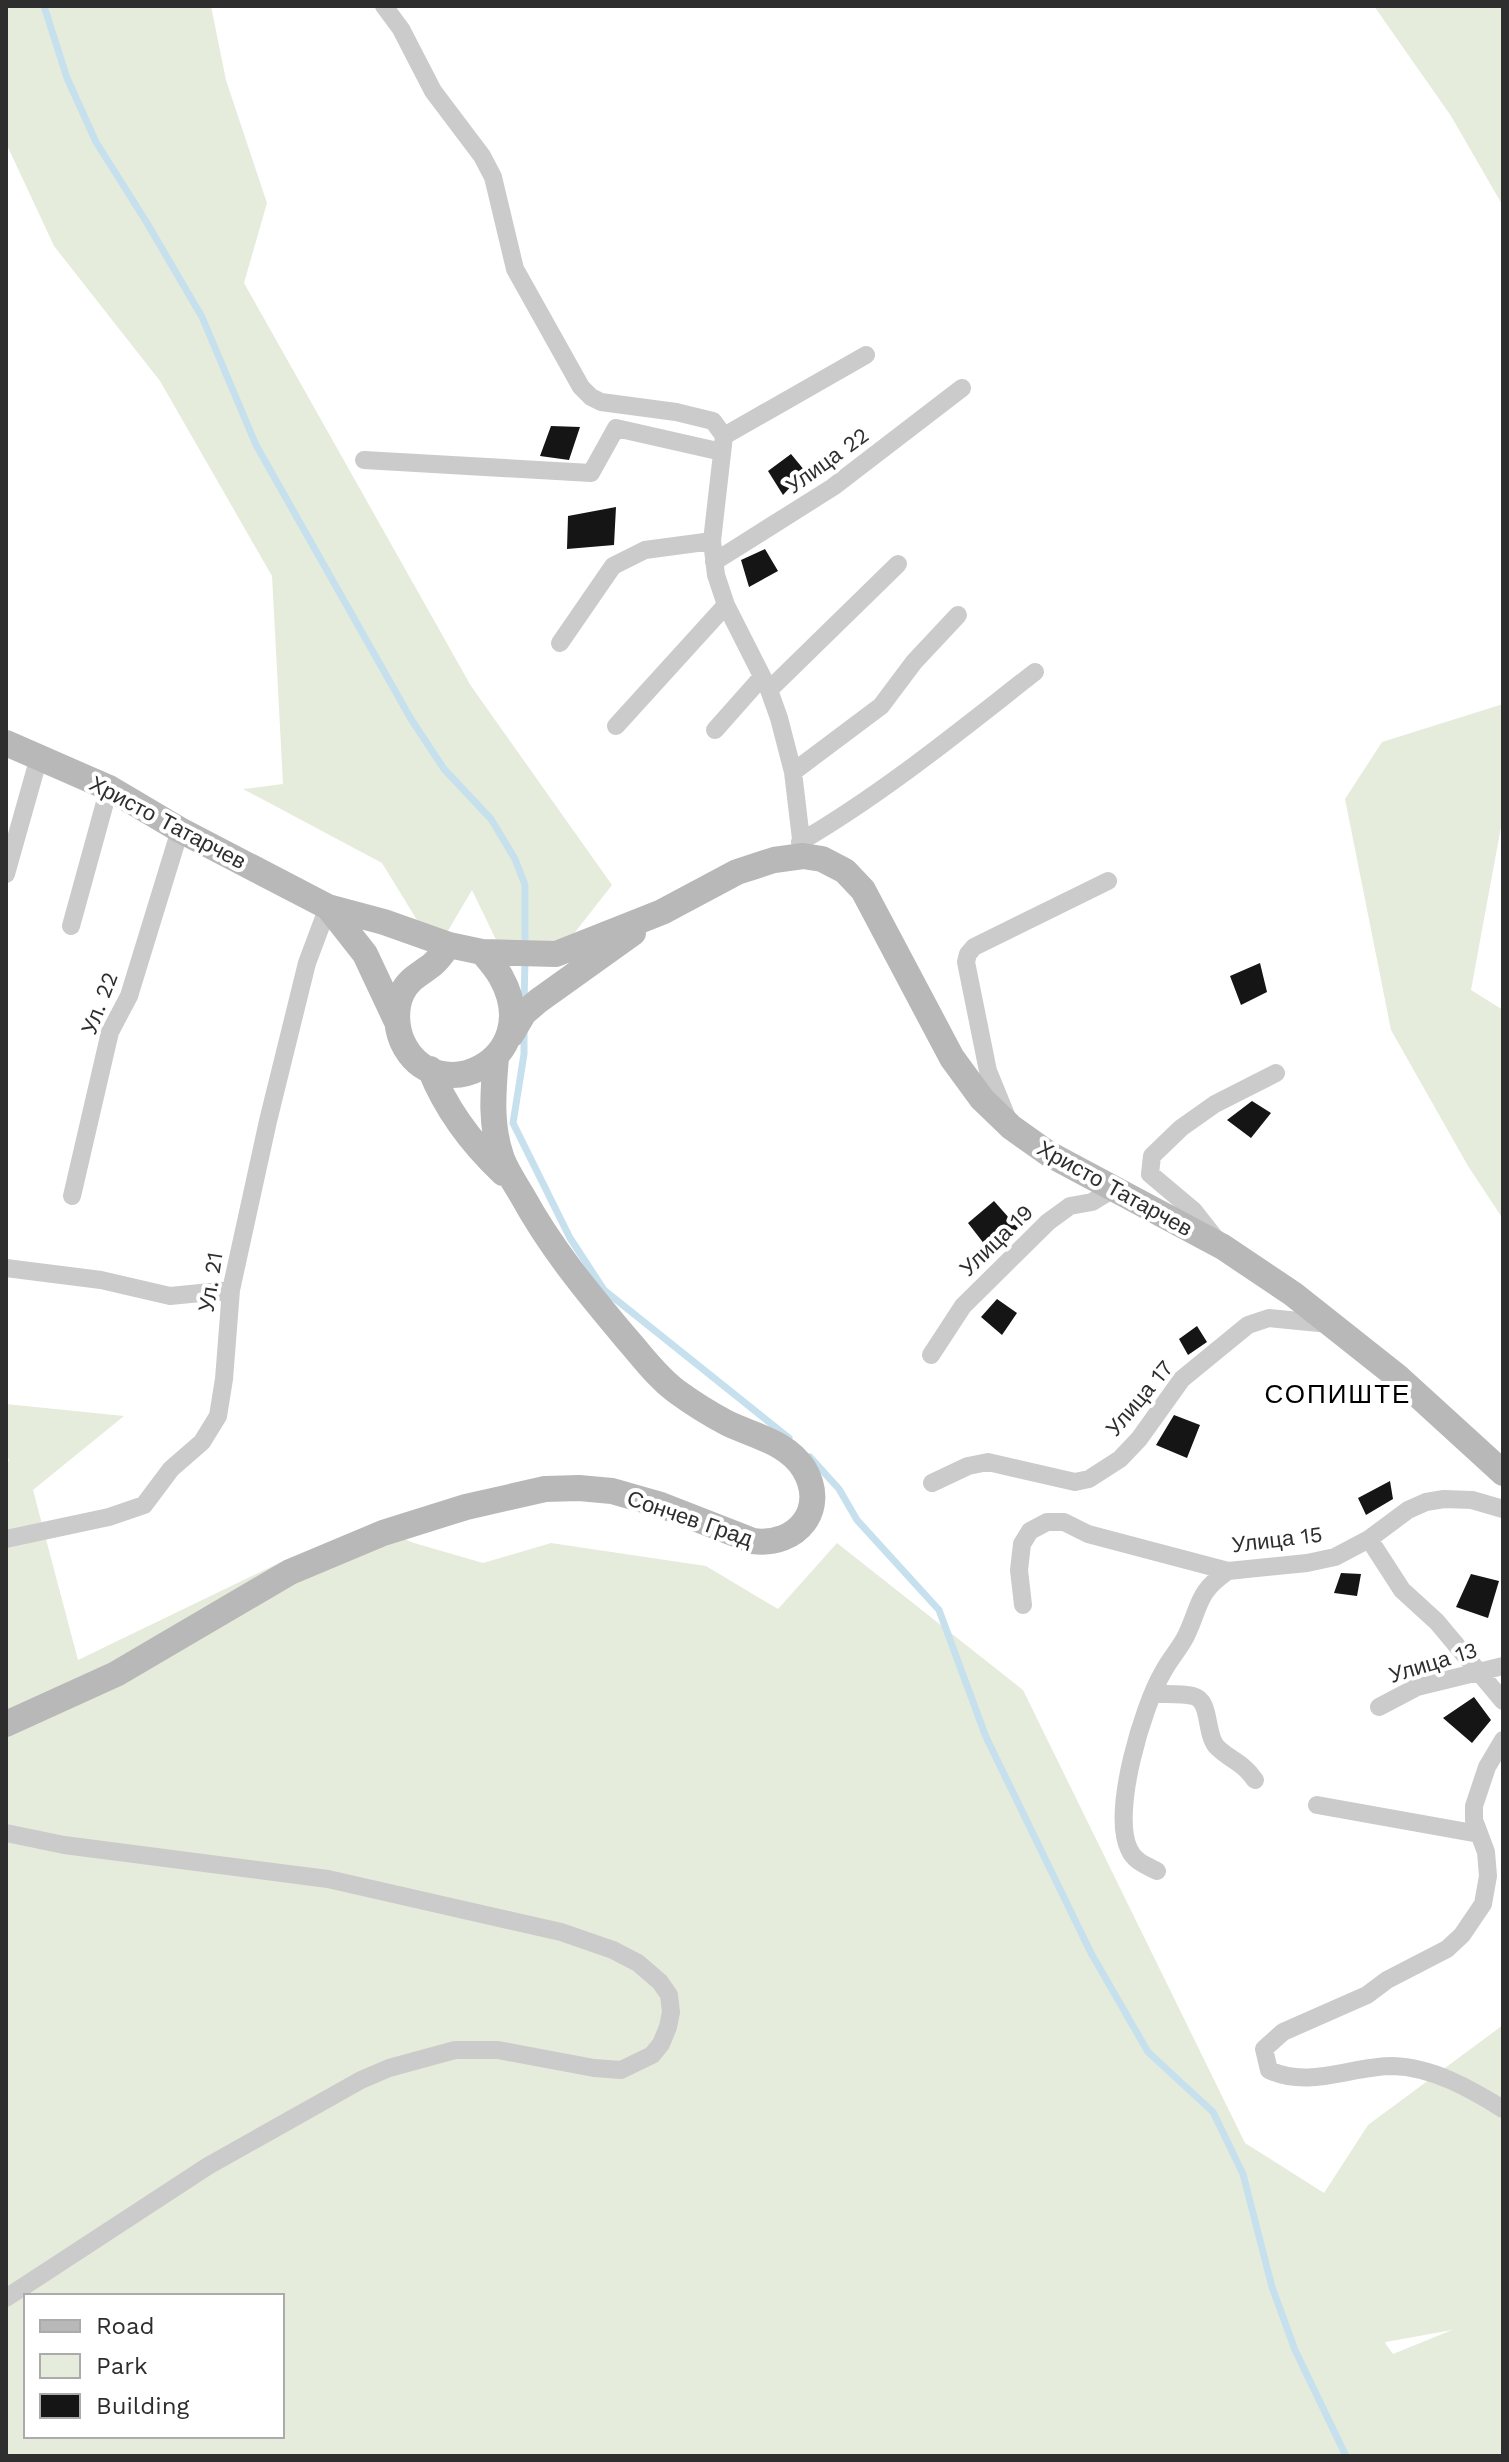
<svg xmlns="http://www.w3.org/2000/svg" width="1509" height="2462" font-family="'Work Sans',sans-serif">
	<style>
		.green { fill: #e6ecdb; fill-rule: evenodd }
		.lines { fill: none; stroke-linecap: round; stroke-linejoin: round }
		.stream { stroke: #c6e1ed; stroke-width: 7 }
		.building { fill: #151515 }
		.street { stroke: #cbcbcb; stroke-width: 18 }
		.secondary { stroke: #b8b8b8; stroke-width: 26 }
		.labels { text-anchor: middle; stroke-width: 8; stroke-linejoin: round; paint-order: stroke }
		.street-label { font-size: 22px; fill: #2e2e2e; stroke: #fff }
		.quarter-label { font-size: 26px; letter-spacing: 2px; fill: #000; stroke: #fff }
	</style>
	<rect width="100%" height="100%" fill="#fff"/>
	<path class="green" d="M6,6H211L226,80L267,203L244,283L471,686L612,885L565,945L498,944L472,890L436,951L382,863L243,789L283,784L272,576L160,381L54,246L6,143Z
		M1374,6H1503V206L1451,116Z
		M1503,704V816L1471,990L1503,1010V1219L1468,1166L1391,1030L1345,799L1382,742Z
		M6,1404L124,1416L33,1490L78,1660L279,1563L388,1532L414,1543L483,1563L551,1543L706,1566L778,1609L837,1543L1023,1690L1245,2143L1324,2193L1368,2125L1503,2025V2456H6V1462L9,1461L6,1450ZM26,2296H282V2436H26ZM1452,2330L1393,2354L1385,2343L1386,2342Z"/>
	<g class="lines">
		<path class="stream" d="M44,6L67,78L96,142L147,223L202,317L256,445L411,719L444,769L491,819L515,859L525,885V947
			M524,1003L525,960
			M524,1032V1054L513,1123L570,1238L604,1290L789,1438
			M810,1457L839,1489L857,1520L939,1610L986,1737L1091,1953L1148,2052L1213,2112L1243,2174L1272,2287L1295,2350L1346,2456"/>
	</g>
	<path class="building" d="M551,426L580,427L569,460L540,456Z
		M791,454L805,471L783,495L768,471Z
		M616,507L614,545L567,549L568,516Z
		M765,549L778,571L749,587L741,560Z
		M1260,963L1267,992L1241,1005L1230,976Z
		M1252,1101L1271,1113L1251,1138L1227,1120Z
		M994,1201L1018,1228L992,1254L968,1223Z
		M997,1299L1017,1313L1002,1335L981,1317Z
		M1197,1326L1207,1342L1188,1355L1179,1339Z
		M1174,1415L1200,1425L1187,1458L1156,1445Z
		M1390,1481L1393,1499L1366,1515L1358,1498Z
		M1341,1573L1361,1574L1357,1596L1334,1593Z
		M1471,1574L1499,1581L1488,1618L1456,1607Z
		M1474,1697L1491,1720L1472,1743L1443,1718Z"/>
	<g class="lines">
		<path class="street" d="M384,6L401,29L433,91L482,156L493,177L515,269L581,387L591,397L601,402L676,412L713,421L724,436L712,541L716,575L726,605L769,690L779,718L793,772L803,856
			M724,436L866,355
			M364,460L591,473L616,428L722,452
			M714,562L833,487L962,388
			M560,643L613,566L645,550L712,541
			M769,690L898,564
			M616,726L726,605
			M715,730L762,677
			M793,772L881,706L914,662L958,615
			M800,842C884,793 958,732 1035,672
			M6,874L39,757
			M71,926L109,788
			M1008,1120L988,1071L966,962L968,954L974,947L1108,881
			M72,1196L110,1032L129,996L180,830
			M1216,1239L1194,1211L1150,1174L1152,1156L1181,1128L1215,1104L1276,1073
			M6,1268L101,1280L170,1296L231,1290
			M931,1355L963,1306L1048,1222L1070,1206L1092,1202L1115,1188
			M932,1483L968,1466L988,1462L1075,1482L1089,1479L1120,1459L1139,1439L1182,1379L1248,1325L1269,1318L1329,1324
			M6,1539L109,1517L144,1505L171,1469L202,1442L218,1416L224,1379L231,1290L268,1121L307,963L328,907
			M1369,1539L1402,1590L1437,1622L1503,1701
			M1023,1605L1019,1570L1022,1544L1030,1531L1047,1522H1064L1088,1534L1228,1571L1307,1563L1335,1557L1369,1539L1408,1510L1426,1502L1444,1499L1472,1500L1503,1509
			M1154,1694C1166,1694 1181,1693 1193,1696C1211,1700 1205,1732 1216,1746C1229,1760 1242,1761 1255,1780
			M1379,1707L1417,1687L1503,1666
			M1503,1740L1487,1767L1474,1806V1820L1486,1852L1488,1876L1483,1904L1462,1935L1447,1949L1387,1980L1367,1995L1283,2032L1264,2049L1269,2070C1309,2089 1351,2066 1393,2066C1432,2067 1471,2089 1503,2109
			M1317,1805L1479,1834
			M6,1833L64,1845L328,1879L561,1932L613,1950L638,1963L660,1982L669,1995L671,2012L668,2027L661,2044L652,2055L621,2070L594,2068L498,2050H455L389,2068L361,2080L208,2166L6,2298
			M1157,1871C1145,1865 1134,1861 1129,1849C1111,1812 1143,1706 1163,1672C1170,1659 1180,1648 1186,1636C1201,1604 1197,1592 1228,1571"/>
		<path class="secondary" d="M6,743L109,788L180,830L328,907L384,922L449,945
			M328,907L365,954L397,1022
			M449,945L482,952C489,960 496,968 501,977C547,1060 435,1113 402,1041C396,1026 395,1008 402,993C409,978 421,974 433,964C439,959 444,951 449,945Z
			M482,952L556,954L662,912L737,872L774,860L803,856L822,859L845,871L863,890L952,1058L982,1099L1011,1127L1049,1154L1223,1247L1293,1294L1399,1378L1503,1473
			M511,1035L524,1013L538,1001L633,933
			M430,1069C446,1109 472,1144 503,1173
			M6,1724L116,1674L290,1572L383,1533L466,1507L545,1489L579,1488L612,1491L661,1505L753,1541C797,1547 828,1509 804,1469C787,1442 754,1436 727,1423C710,1414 691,1402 676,1391C656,1376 642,1356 626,1338C588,1293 551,1248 523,1197C516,1185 507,1172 502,1159C490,1126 493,1092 496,1057"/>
	</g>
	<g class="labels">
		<g class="street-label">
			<text transform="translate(827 460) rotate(-36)" y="8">Улица 22</text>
			<text transform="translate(168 822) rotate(28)" y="8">Христо Татарчев</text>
			<text transform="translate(99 1003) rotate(-69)" y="8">Ул. 22</text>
			<text transform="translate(1115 1188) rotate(29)" y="8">Христо Татарчев</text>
			<text transform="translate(996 1240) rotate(-44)" y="8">Улица 19</text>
			<text transform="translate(210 1282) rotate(-81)" y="8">Ул. 21</text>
			<text transform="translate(1139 1398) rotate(-50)" y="8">Улица 17</text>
			<text transform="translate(690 1518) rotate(19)" y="8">Сончев Град</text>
			<text transform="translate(1277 1539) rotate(-7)" y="8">Улица 15</text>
			<text transform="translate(1433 1662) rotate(-17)" y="8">Улица 13</text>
		</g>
		<g class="quarter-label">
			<text x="1338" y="1403">СОПИШТЕ</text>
		</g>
	</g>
	<rect width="1509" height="2462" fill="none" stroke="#2e2e2e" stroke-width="16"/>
	<rect x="24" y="2294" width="260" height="144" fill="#ffffff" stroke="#ababab" stroke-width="2"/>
	<rect x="40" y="2320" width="40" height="12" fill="#b8b8b8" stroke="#ababab" stroke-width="2"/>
	<text x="96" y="2334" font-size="24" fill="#2e2e2e">Road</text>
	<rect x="40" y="2354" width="40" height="24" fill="#e6ecdb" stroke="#ababab" stroke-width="2"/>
	<text x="96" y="2374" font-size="24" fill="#2e2e2e">Park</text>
	<rect x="40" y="2394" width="40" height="24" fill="#151515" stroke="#ababab" stroke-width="2"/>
	<text x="96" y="2414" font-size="24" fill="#2e2e2e">Building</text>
</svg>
